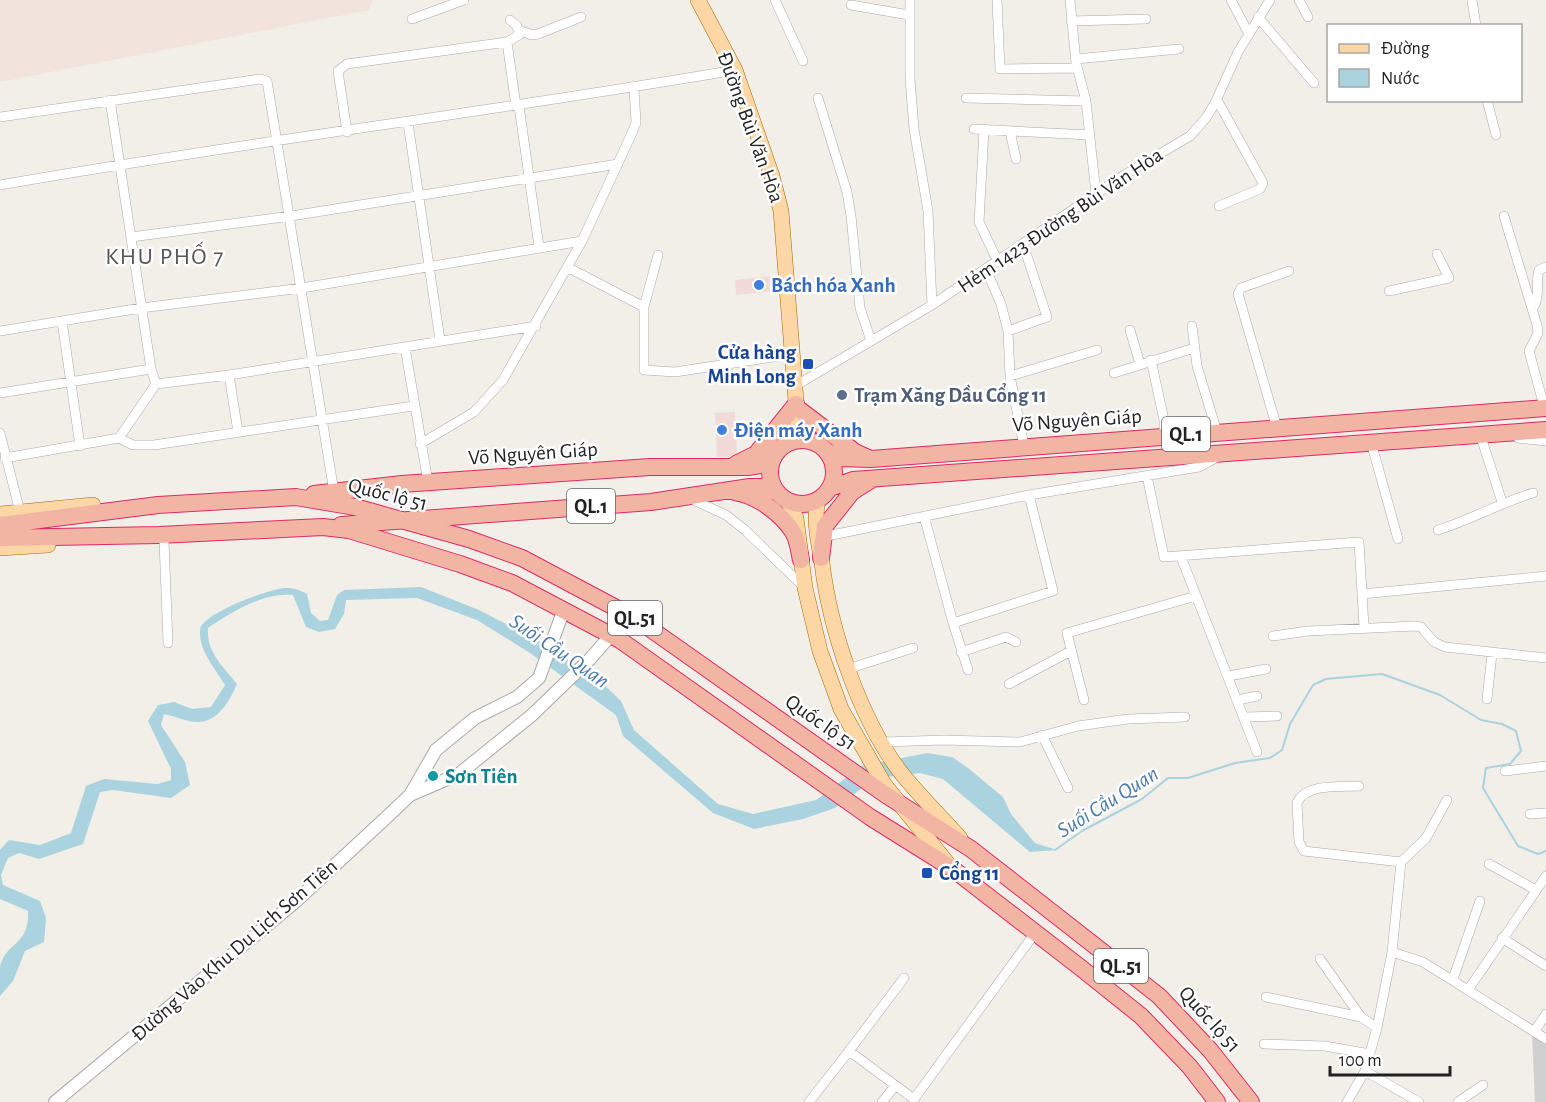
<svg xmlns="http://www.w3.org/2000/svg" width="1546" height="1102" font-family="'Alegreya Sans',sans-serif">
	<style>
		.commercial { fill: #f2dad9 }
		.religious { fill: #d0d0d0 }
		.military { fill: #f3e3dd }
		.water { fill: #aad3df }
		.lines { fill: none; stroke-linecap: round; stroke-linejoin: round }
		.stream { stroke: #aad3df; stroke-width: 2 }
		.minor-casing { stroke: #a9a9a9; stroke-width: 10 }
		.tertiary-casing { stroke: #a9a9a9; stroke-width: 14 }
		.primary-casing { stroke: #a06b00; stroke-width: 16 }
		.trunk-casing { stroke: #dc2a67; stroke-width: 18 }
		.minor { stroke: #fff; stroke-width: 9 }
		.tertiary { stroke: #fff; stroke-width: 12 }
		.primary { stroke: #fcd6a4; stroke-width: 15 }
		.trunk { stroke: #f2b4a3; stroke-width: 16 }
		.shop-dot { fill: #3f7fe0; stroke: #fff; stroke-width: 2 }
		.transit-dot { fill: #1a4fb4; stroke: #fff; stroke-width: 2 }
		.service-dot { fill: #5c6f8a; stroke: #fff; stroke-width: 2 }
		.culture-dot { fill: #0f9aa8; stroke: #fff; stroke-width: 2 }
		.labels { text-anchor: middle; stroke-width: 5; stroke-linejoin: round; paint-order: stroke }
		.shield { fill: #fff; stroke: #646464; stroke-width: 1.5 }
		.shield-label { font-size: 20px; font-weight: bold; fill: #222 }
		.street-label { font-size: 21px; fill: #222; stroke: #fff }
		.shop-label { font-size: 21px; font-weight: bold; fill: #366cbe; stroke: #fff; text-anchor: start }
		.transit-label { font-size: 21px; font-weight: bold; fill: #164399; stroke: #fff; text-anchor: end }
		.service-label { font-size: 21px; font-weight: bold; fill: #4e5e75; stroke: #fff; text-anchor: start }
		.culture-label { font-size: 21px; font-weight: bold; fill: #0d838f; stroke: #fff; text-anchor: start }
		.water-label { font-size: 22px; font-style: italic; fill: #4a7aab; stroke: #fff }
		.quarter-label { font-size: 24px; letter-spacing: 1.5px; fill: #555; stroke: #fff }
	</style>
	<rect width="100%" height="100%" fill="#f2efe9"/>
	<path class="commercial" d="M781,275L783,290L736,295L735,280Z
		M735,412L737,456L717,457L715,413Z"/>
	<path class="religious" d="M1532,1034L1546,1043V1102H1535Z"/>
	<path class="military" d="M0,0H373L369,10L0,82Z"/>
	<path class="water" d="M421,587L479,610L539,641L596,677L621,701L634,730L718,804L753,814L816,800L862,766L927,753L952,757L968,768L1003,797L1011,814L1035,843L1057,850L1030,852L943,779L920,773L876,778L835,808L803,819L754,829L713,813L623,736L616,715L530,653L477,620L417,598L346,600L344,614L335,629L319,632L306,627L293,595C263,592 232,612 208,628C206,652 223,666 237,684C230,700 218,723 197,722C187,722 175,716 164,714L161,725L185,762L190,785L171,798L113,790L100,792L83,844L39,859L19,853L8,858L1,875L3,885L40,901L46,918L44,942L25,951L13,981L0,996C0,987 0,976 0,967C5,942 30,946 28,911L0,899V850L9,840L40,845L71,833L86,786L104,779L157,784L171,780V769L148,721L158,705L174,702L192,709L211,707L225,685C215,668 199,651 200,630C200,614 269,589 285,588C294,588 300,590 307,594L311,613L320,621L328,620L337,595L344,590Z"/>
	<g class="lines">
		<path class="stream" d="M1055,850L1082,831L1142,799L1168,778H1188L1235,763L1270,758L1282,750L1290,724L1313,685L1326,679L1382,674L1440,695L1481,720L1502,724L1516,731L1521,751L1510,764L1486,768L1483,788L1518,846L1538,854L1546,851"/>
		<g class="minor-casing">
			<path id="minor" d="M775,0L803,61
				M910,0V79L914,129L928,211L932,305
				M997,0L1000,69L1077,68
				M1070,0L1076,63L1086,101L1096,194
				M1231,0L1249,34
				M1299,0L1308,17
				M1472,0L1476,26
				M851,5L909,15
				M1258,17L1314,83
				M412,19L464,0
				M1071,21L1146,19
				M519,30L532,35L538,34L581,17
				M507,42L519,35L517,26L510,20
				M1076,59L1179,49
				M818,98L847,192L851,216L860,308L871,341
				M966,98L1086,101
				M110,100L151,369L156,384
				M1217,100L1263,183L1260,189L1219,206
				M1487,100L1496,135
				M519,106L539,247
				M0,117L260,79L267,81L334,492
				M408,123L440,340
				M974,129L1089,135
				M984,130L979,222L998,262
				M1010,131L1016,159
				M347,132L338,71L347,64L507,42L516,106
				M0,185C244,142 491,112 735,70
				M1504,216L1537,325L1538,333L1529,351L1542,399
				M131,237L291,216L618,164
				M567,267L644,307V370L675,372L793,354
				M986,269L1001,304L1008,331L1010,376L1024,446
				M1389,291L1449,278L1437,254
				M644,307L658,255
				M1533,308C1541,296 1535,283 1539,270L1546,267
				M62,321L80,446
				M1192,326L1197,366L1217,432
				M1130,330L1140,364
				M0,331L141,308L302,288L582,241
				M1008,331L1047,317L1023,244
				M405,347L428,482
				M1151,360L1164,420V436
				M1114,373L1194,348
				M229,375L238,432
				M1010,376L1097,350
				M795,386L932,305L1121,177L1190,136L1206,118L1215,103L1238,52L1270,0
				M0,393L151,369
				M1277,428L1238,294L1241,288L1289,271
				M0,433L20,512
				M1480,434L1502,502
				M119,438L133,445H154L413,406
				M1518,438L1546,441
				M1371,442L1398,539
				M420,444L474,412L503,380L582,241L632,133L636,123L634,88
				M5,458L119,438L156,384L229,375L536,326
				M1147,476L1164,557L1359,542L1364,627
				M689,498L726,515L745,530L805,588
				M924,516L953,623L1053,591L1029,495
				M1438,530C1471,520 1499,503 1533,493
				M822,537L1029,495L1199,467L1221,455
				M164,541L168,643
				M1181,557L1257,752
				M1362,594L1546,576
				M953,623L968,670
				M1273,636L1308,631L1415,626L1421,627L1434,642L1445,647L1546,658
				M961,652L1006,637L1016,642
				M848,669L913,648
				M1229,676L1266,669
				M1009,684L1071,651
				M1487,699L1492,654
				M1084,700L1067,633L1196,596
				M1238,700L1257,696
				M1245,717L1277,716
				M1042,735L1068,788
				M883,742L944,740L1020,742L1078,726L1128,719L1185,717
				M1505,771L1546,766
				M1530,814L1546,813
				M1401,862L1426,838L1447,800
				M1489,864L1536,890
				M1502,938L1546,966
				M1392,952L1423,962L1546,1039
				M1320,959L1361,1017L1377,1028
				M1453,979L1480,901
				M1468,990L1546,876
				M1266,997L1361,1017
				M1534,1032L1546,1014
				M1264,1044L1325,1046L1370,1054
				M849,1051L904,978
				M1365,1071L1419,1102
				M809,1102L849,1051L914,1099L1035,933
				M882,1102L895,1086
				M1347,1102L1365,1071L1377,1028L1392,952L1401,862L1304,851L1299,842L1297,803C1306,783 1341,787 1359,786
				M1458,1102L1483,1085"/>
		</g>
		<g class="tertiary-casing">
			<path id="tertiary" d="M410,795L459,774L532,715L590,659L611,635
				M55,1102L295,902L389,815L410,795L436,750L475,718L517,697L539,678L564,609"/>
		</g>
		<g class="primary-casing">
			<path id="primary" d="M698,0L735,70L772,176L781,211L799,439
				M818,500C813,520 819,543 822,563C830,630 860,720 902,774C920,796 941,817 960,838
				M788,501L796,518L805,588L820,651L841,709L884,784L948,864
				M0,514L93,505
				M0,548L48,545"/>
		</g>
		<g class="trunk-casing">
			<path id="trunk" d="M796,407L855,452L868,458
				M770 472a32 32 0 1 1 64 0a32 32 0 1 1-64 0Z
				M828,452L840,458L871,459L1546,408
				M736,464L756,454L796,404
				M830,488L853,480L1546,430
				M735,492C756,495 781,513 793,532C798,540 799,551 801,560
				M314,494L402,484L650,467H748L760,465L772,459
				M0,525L158,505L296,497L355,507L469,539L522,558L635,618L886,795L971,849L1159,996L1210,1050L1251,1102
				M341,525L651,502L750,487H762L778,493
				M0,538L159,535L323,527L349,530L460,564L512,583L620,640L870,817L953,869L1081,968L1141,1016L1190,1067L1217,1102
				M821,558L825,526L852,492L871,480"/>
		</g>
		<use href="#minor" class="minor"/>
		<use href="#tertiary" class="tertiary"/>
		<use href="#primary" class="primary"/>
		<use href="#trunk" class="trunk"/>
	</g>
	<g class="shop-dot">
		<circle cx="759" cy="285" r="6"/>
		<circle cx="722" cy="430" r="6"/>
	</g>
	<g class="transit-dot">
		<rect x="802" y="358" width="12" height="12" rx="3"/>
		<rect x="921" y="867" width="12" height="12" rx="3"/>
	</g>
	<circle class="service-dot" cx="842" cy="395" r="6"/>
	<circle class="culture-dot" cx="433" cy="776" r="6"/>
	<g class="labels">
		<g class="shield">
			<rect x="1162" y="417" width="48" height="34" rx="4.5"/>
			<rect x="567" y="489" width="48" height="34" rx="4.5"/>
			<rect x="608" y="601" width="54" height="34" rx="4.5"/>
			<rect x="1094" y="949" width="54" height="34" rx="4.5"/>
		</g>
		<g class="shield-label">
			<text x="1186" y="441">QL.1</text>
			<text x="591" y="513">QL.1</text>
			<text x="635" y="625">QL.51</text>
			<text x="1121" y="973">QL.51</text>
		</g>
		<g class="street-label">
			<text transform="translate(751 127) rotate(70)" y="7">Đường Bùi Văn Hòa</text>
			<text transform="translate(1060 220) rotate(-34)" y="7">Hẻm 1423 Đường Bùi Văn Hòa</text>
			<text transform="translate(1077 420) rotate(-4)" y="7">Võ Nguyên Giáp</text>
			<text transform="translate(533 453) rotate(-4)" y="7">Võ Nguyên Giáp</text>
			<text transform="translate(388 494) rotate(14)" y="7">Quốc lộ 51</text>
			<text transform="translate(821 722) rotate(35)" y="7">Quốc lộ 51</text>
			<text transform="translate(234 950) rotate(-41)" y="7">Đường Vào Khu Du Lịch Sơn Tiên</text>
			<text transform="translate(1210 1019) rotate(48)" y="7">Quốc lộ 51</text>
		</g>
		<g class="shop-label">
			<text x="771" y="292">Bách hóa Xanh</text>
			<text x="734" y="437">Điện máy Xanh</text>
		</g>
		<g class="transit-label">
			<text x="796" y="359">Cửa hàng<tspan x="796" dy="24">Minh Long</tspan></text>
			<text x="939" y="880" text-anchor="start">Cổng 11</text>
		</g>
		<g class="service-label">
			<text x="854" y="402">Trạm Xăng Dầu Cổng 11</text>
		</g>
		<g class="culture-label">
			<text x="445" y="783">Sơn Tiên</text>
		</g>
		<g class="water-label">
			<text transform="translate(560 650) rotate(34)" y="8">Suối Cầu Quan</text>
			<text transform="translate(1107 801) rotate(-32)" y="8">Suối Cầu Quan</text>
		</g>
		<g class="quarter-label">
			<text x="165" y="264">KHU PHỐ 7</text>
		</g>
	</g>
	<rect x="1327" y="24" width="195" height="78" fill="#ffffff" stroke="#a7a7a7" stroke-width="1.5"/>
	<rect x="1339" y="44" width="30" height="9" fill="#fcd6a4" stroke="#a7a7a7" stroke-width="1.5"/>
	<text x="1381" y="54" font-size="18" fill="#222222">Đường</text>
	<rect x="1339" y="69" width="30" height="18" fill="#aad3df" stroke="#a7a7a7" stroke-width="1.5"/>
	<text x="1381" y="84" font-size="18" fill="#222222">Nước</text>
	<path d="M1330 1066v9h120v-9" fill="none" stroke="#222222" stroke-width="3"/>
	<text x="1339" y="1066" font-size="18" fill="#222222" stroke="#ffffff" stroke-width="4.5" paint-order="stroke">100 m</text>
</svg>
